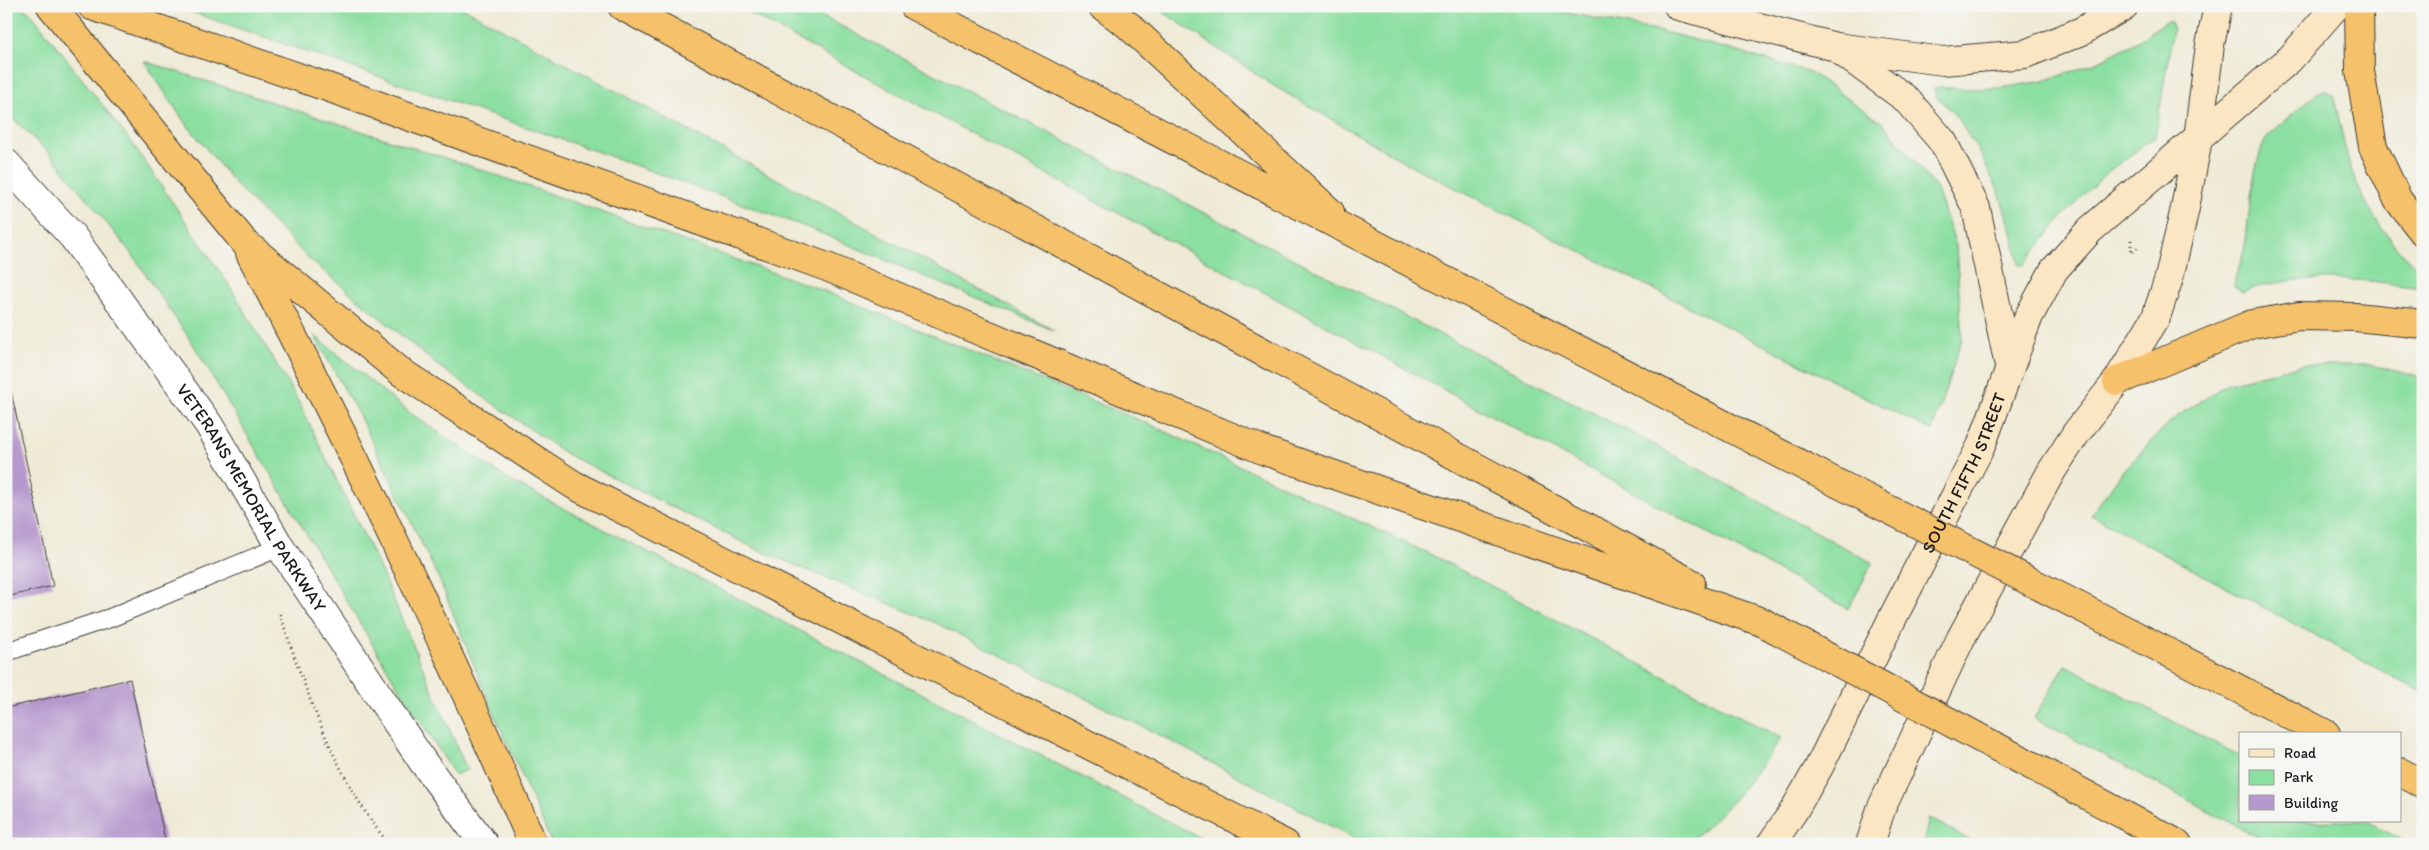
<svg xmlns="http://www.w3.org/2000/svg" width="2429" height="850" font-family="Itim,sans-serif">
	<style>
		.green { fill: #8bdfa0; stroke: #547e5e }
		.building { fill: #b598cd }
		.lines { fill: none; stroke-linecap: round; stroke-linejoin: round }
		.lane-casing { stroke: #3c3b38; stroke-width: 20 }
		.street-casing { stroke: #3c3b38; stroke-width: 30 }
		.secondary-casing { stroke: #3c3b38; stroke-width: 30 }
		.highway-casing { stroke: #3c3b38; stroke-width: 30 }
		.path { stroke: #3c3b38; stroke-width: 3; stroke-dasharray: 1 4; stroke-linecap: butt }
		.lane { stroke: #fff; stroke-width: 18 }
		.street { stroke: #fff; stroke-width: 28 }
		.secondary { stroke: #fbe6c4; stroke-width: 28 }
		.highway { stroke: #f5c16b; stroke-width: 28 }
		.highway-bridge-casing { stroke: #3c3b38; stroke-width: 30; stroke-linecap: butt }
		.highway-bridge { stroke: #f5c16b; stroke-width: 28 }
		.labels { text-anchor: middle; stroke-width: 4; stroke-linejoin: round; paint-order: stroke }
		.street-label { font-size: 18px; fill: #1c1c1c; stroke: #f6f6f2 }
	</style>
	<rect width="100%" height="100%" fill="#f6f6f2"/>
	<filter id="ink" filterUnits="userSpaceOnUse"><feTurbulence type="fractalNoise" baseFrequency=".02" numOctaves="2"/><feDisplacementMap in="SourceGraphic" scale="10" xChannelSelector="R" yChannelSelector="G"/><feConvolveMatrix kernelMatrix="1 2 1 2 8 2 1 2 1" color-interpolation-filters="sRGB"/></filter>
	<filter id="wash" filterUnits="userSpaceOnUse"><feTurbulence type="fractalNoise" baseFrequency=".0096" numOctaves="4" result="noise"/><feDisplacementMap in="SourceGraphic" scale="20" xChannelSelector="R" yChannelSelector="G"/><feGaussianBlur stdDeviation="1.12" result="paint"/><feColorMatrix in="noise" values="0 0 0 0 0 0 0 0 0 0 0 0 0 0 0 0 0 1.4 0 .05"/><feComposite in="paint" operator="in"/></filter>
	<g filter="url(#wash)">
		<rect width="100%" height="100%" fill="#efead5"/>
		<path class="green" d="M6,6H15L29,11L132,143L229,285L296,397L377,562L467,770L455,775L392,677L193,344L132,254L50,154L6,112Z
			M174,6H460L1055,331L811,229L604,154Z
			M736,6H802L1632,433L1873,563L1848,609Z
			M1154,6H1534L1677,35L1810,72L1884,124L1937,189L1956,246L1962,339L1932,431L1410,165L1274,86Z
			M2166,21H2170L2173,29L2155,137L2106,173L2061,218L2024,265H2019L2012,232L1998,190L1979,152L1954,113L1936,96L1934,89L1939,87L1963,89L2001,88L2044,81L2093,64L2140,40Z
			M144,61L479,169L817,288L1151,425L1434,556L1781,738C1753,776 1724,818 1684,844H1365L1169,740L936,623L758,550L568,455L437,365L308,258L237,186L183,120Z
			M2325,90L2333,94C2339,116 2342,139 2349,162C2361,202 2390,247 2423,273V287C2362,280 2301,271 2242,292L2234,287C2233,280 2242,260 2244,250C2250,220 2251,158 2269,135L2317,93Z
			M314,335L410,413L509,480L1212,844H552L489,702L440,581L361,419Z
			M2302,365H2372L2423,378V693L2091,515L2125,468L2171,421L2228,383Z
			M2065,665L2240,756V821H2367L2410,844H2271L2034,718Z
			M1929,818L1977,844H1923Z"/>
		<g id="blocks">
			<path class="building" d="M6,368L53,586L6,597Z
				M130,679L166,844H6V708Z"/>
		</g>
	</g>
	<g filter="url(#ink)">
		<use href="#blocks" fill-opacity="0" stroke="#3c3b38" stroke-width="1"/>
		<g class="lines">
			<g class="lane-casing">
				<path id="lane" d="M6,652L110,618L280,547"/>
			</g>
			<g class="street-casing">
				<g id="street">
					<path id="s1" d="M6,163L73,237L209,425L280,547L423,762L484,844"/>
				</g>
			</g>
			<g class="secondary-casing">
				<g id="secondary">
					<path d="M1678,6L1836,47L1943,61L2025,54L2082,31L2124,6"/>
					<path d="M1838,49L1906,99L1943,142L1976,208L2009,366"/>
					<path id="s2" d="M1771,844L1793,812L1819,767L1892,619L1981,446L2029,316L2054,270L2090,230L2290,59L2336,6"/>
					<path d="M1870,844L1881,809L1961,638L2051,472L2077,432L2117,381L2156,317L2169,278L2185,208L2198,139L2210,45L2218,6"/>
				</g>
			</g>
			<g class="highway-casing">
				<path id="highway" d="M51,6L245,243L401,372L574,485L1285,844
					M92,6L330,88L827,267L1265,451L1762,622
					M622,6L1691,583
					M914,6L1837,483
					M1102,6L1128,25L1330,212
					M2359,6L2360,71L2373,147L2398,200L2423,232
					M250,253C351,447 446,643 533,844
					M2117,381L2252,324L2299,316L2356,317L2423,324
					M2096,615L2326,734
					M2023,761L2178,844
					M2400,772L2423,784"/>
			</g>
			<path class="path" d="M2131,240V253L2139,246
				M280,614C305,689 337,782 389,844"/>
			<use href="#lane" class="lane"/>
			<use href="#street" class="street"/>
			<use href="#secondary" class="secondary"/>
			<use href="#highway" class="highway"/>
			<g class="highway-bridge-casing">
				<path id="highway-bridge" d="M1837,483L2096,615
					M1762,622L2023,761"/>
			</g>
			<use href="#highway-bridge" class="highway-bridge"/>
		</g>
	</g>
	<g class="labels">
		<g class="street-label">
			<text dy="6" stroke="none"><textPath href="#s2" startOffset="419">SOUTH FIFTH STREET</textPath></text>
			<text dy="6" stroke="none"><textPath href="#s1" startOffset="416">VETERANS MEMORIAL PARKWAY</textPath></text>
		</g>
	</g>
	<rect width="2429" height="850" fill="none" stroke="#f6f6f2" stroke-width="25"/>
	<rect x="2239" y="732" width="162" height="90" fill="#f6f6f2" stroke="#9f9f9c"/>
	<rect x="2249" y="749" width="25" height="8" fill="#fbe6c4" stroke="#9f9f9c"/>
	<text x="2284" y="758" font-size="15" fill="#1c1c1c">Road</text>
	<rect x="2249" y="770" width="25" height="15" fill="#8bdfa0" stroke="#9f9f9c"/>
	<text x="2284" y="782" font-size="15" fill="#1c1c1c">Park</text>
	<rect x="2249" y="795" width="25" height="15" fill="#b598cd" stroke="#9f9f9c"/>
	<text x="2284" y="808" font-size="15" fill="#1c1c1c">Building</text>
</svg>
